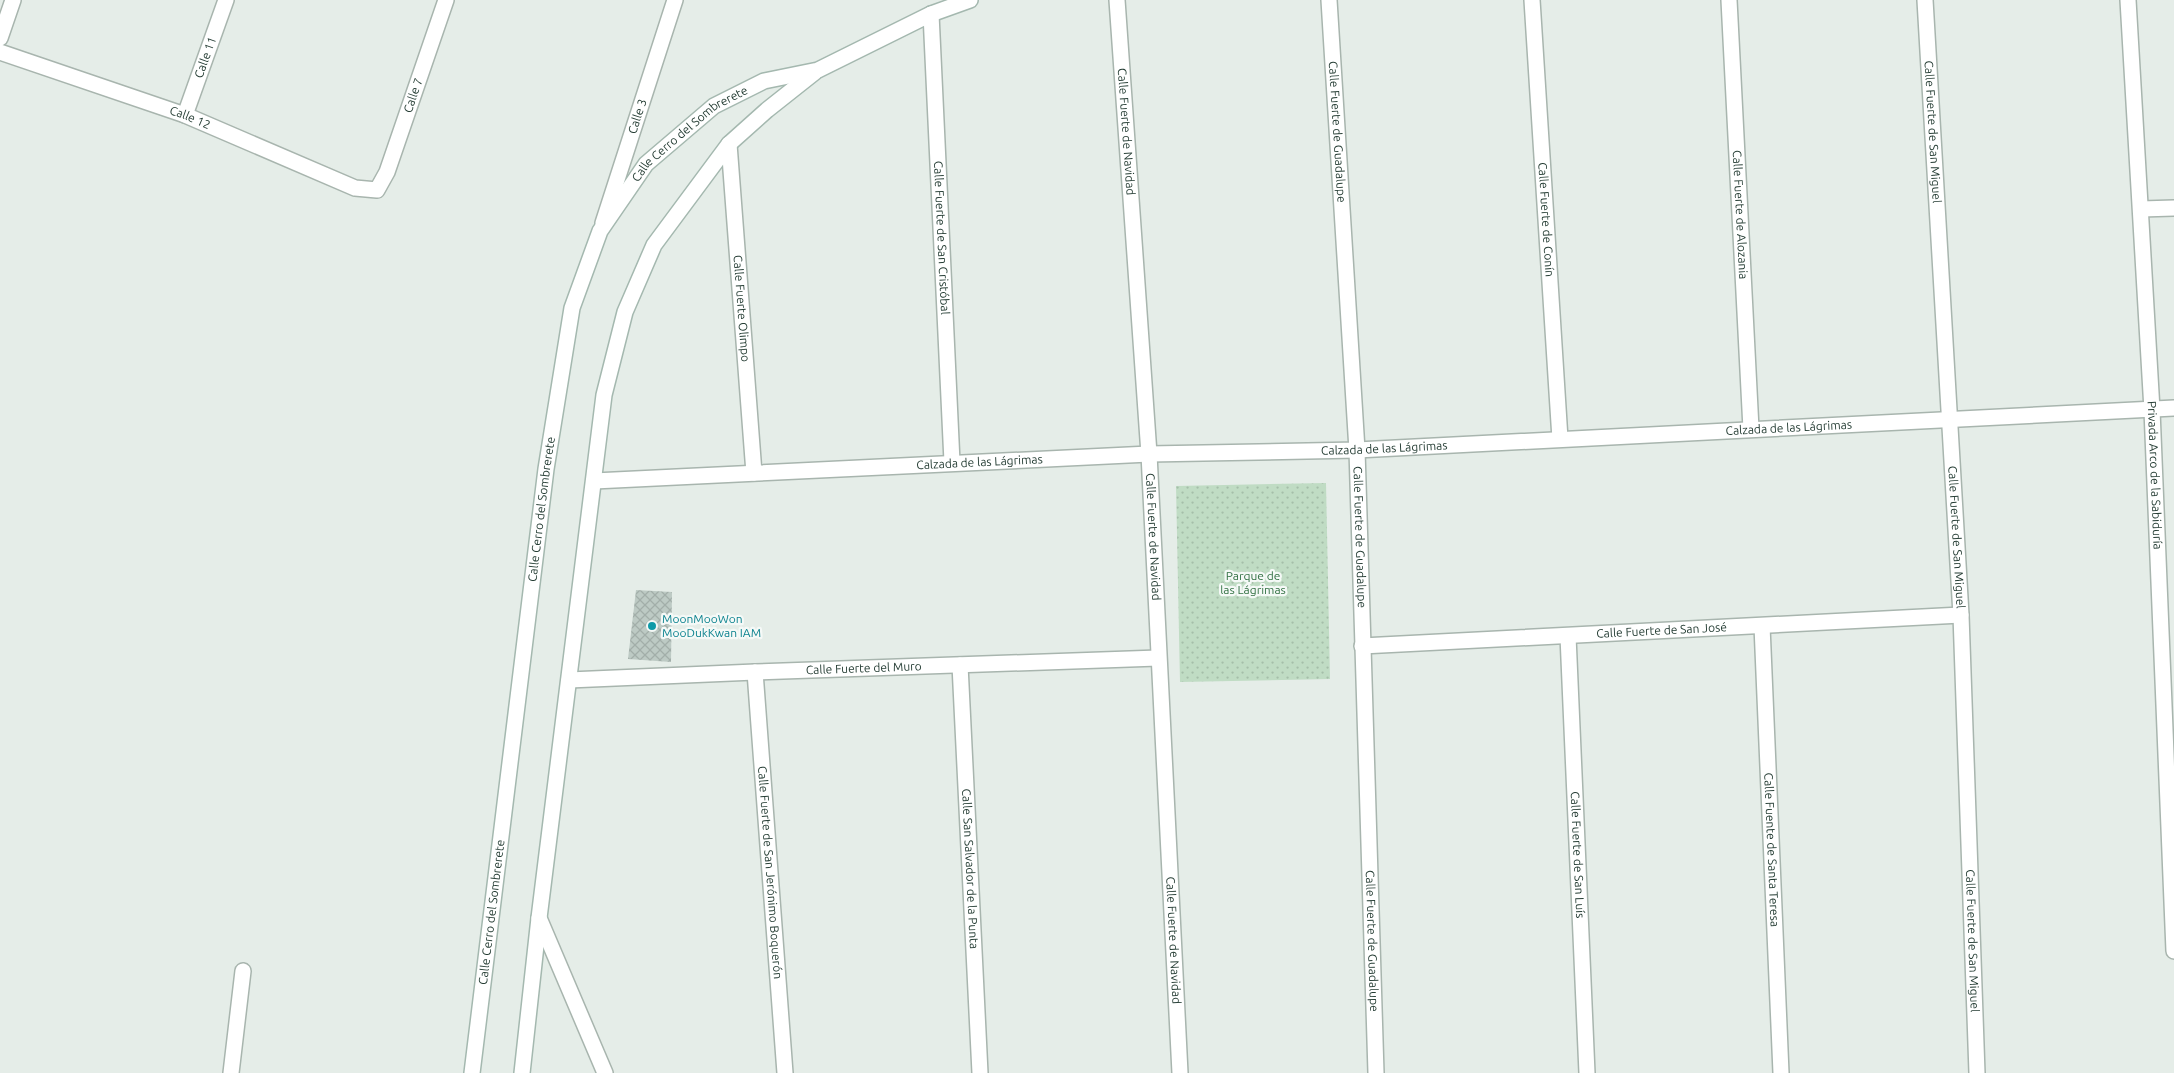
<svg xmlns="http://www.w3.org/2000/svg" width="2174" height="1073" font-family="Ubuntu,sans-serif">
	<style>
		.park { fill: url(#park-dots) }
		.building { fill: url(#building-cross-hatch) }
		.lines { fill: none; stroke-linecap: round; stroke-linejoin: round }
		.street-casing { stroke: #a8b5ae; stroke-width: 18 }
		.secondary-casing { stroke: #a4b8af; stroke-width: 18 }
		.street { stroke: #fff; stroke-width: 15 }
		.secondary { stroke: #fff; stroke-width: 15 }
		.culture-dot { fill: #0f9aa8; stroke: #f5f9f7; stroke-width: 2 }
		.labels { text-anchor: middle; stroke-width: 4.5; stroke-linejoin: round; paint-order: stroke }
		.street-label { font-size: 12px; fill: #253d34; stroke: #f5f9f7 }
		.park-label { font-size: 12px; fill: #337144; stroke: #f5f9f7 }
		.culture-label { font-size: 12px; fill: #0d838f; stroke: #f5f9f7; text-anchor: start }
	</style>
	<defs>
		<pattern id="park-dots" width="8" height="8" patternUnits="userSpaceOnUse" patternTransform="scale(1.25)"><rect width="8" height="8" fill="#c0dcc4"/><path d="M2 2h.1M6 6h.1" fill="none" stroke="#a5bea9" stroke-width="1.8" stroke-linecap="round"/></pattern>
		<pattern id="building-cross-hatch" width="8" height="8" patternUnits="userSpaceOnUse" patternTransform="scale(1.25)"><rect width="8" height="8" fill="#bdcac4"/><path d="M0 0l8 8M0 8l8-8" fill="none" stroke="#a2aea9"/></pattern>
	</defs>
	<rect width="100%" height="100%" fill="#e5ede8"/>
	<path class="park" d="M1326,483L1330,679L1180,682L1176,486Z"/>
	<path class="building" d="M636,590L672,592L671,662L628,659Z"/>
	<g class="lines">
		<g class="street-casing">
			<g id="street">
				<path id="s1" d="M1117,0L1149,454L1180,1073"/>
				<path id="s2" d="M1329,0L1357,450L1376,1073"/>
				<path id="s3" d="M1532,0L1560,439"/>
				<path id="s4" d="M1729,0L1751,429"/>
				<path id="s5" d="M1925,0L1961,615L1977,1073"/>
				<path id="s6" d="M2128,0L2152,410L2174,951"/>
				<path id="s7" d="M931,14L952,462"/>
				<path d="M0,38L13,0"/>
				<path id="s8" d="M0,52L185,115L355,188L377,190L387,172L446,0"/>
				<path id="s9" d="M185,115L226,0"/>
				<path id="s10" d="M729,144L754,473"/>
				<path d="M2141,209L2174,208"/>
				<path id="s11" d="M603,223L675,0"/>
				<path id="s12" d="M594,481L1149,454L1357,450L2174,408"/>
				<path id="s13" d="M1762,626L1781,1073"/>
				<path id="s14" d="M1568,636L1587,1073"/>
				<path id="s15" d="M1362,646L1961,615"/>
				<path id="s16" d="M960,665L980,1073"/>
				<path id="s17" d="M755,672L785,1073"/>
				<path id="s18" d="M569,680L755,672L1158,658"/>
				<path d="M539,918L605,1073"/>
				<path d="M231,1073L243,971"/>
			</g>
		</g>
		<g class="secondary-casing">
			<g id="secondary">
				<path id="s19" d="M472,1073L546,469L572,308L600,231L646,164L714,106L764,81L818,70L931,14L970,0"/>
				<path d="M522,1073L539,918L604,395L625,312L654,245L729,144L767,110L815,72"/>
			</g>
		</g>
		<use href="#street" class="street"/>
		<use href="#secondary" class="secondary"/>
	</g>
	<circle class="culture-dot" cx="652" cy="626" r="5"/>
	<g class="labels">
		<g class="street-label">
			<text dy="4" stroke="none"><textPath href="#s9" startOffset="61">Calle 11</textPath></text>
			<text dy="4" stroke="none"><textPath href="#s8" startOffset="504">Calle 7</textPath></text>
			<text dy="4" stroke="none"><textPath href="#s11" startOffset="112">Calle 3</textPath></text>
			<text dy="4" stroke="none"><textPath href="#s8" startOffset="201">Calle 12</textPath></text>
			<text dy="4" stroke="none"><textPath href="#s1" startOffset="132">Calle Fuerte de Navidad</textPath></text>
			<text dy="4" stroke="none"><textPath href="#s2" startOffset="132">Calle Fuerte de Guadalupe</textPath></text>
			<text dy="4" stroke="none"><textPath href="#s5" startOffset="132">Calle Fuerte de San Miguel</textPath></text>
			<text dy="4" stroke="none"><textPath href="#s19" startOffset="988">Calle Cerro del Sombrerete</textPath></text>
			<text dy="4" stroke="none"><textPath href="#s4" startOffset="215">Calle Fuerte de Alozania</textPath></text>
			<text dy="4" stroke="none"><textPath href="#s3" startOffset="220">Calle Fuerte de Conín</textPath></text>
			<text dy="4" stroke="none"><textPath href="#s7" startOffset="224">Calle Fuerte de San Cristóbal</textPath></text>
			<text dy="4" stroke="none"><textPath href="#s10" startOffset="165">Calle Fuerte Olimpo</textPath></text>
			<text dy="4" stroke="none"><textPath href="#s12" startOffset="1196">Calzada de las Lágrimas</textPath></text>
			<text dy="4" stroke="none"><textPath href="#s12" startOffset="791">Calzada de las Lágrimas</textPath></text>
			<text dy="4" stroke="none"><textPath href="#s12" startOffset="386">Calzada de las Lágrimas</textPath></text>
			<text dy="4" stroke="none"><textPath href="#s6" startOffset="476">Privada Arco de la Sabiduría</textPath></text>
			<text dy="4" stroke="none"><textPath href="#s19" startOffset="568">Calle Cerro del Sombrerete</textPath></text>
			<text dy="4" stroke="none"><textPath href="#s1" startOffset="538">Calle Fuerte de Navidad</textPath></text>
			<text dy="4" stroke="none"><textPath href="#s2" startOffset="538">Calle Fuerte de Guadalupe</textPath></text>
			<text dy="4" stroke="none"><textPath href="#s5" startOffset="538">Calle Fuerte de San Miguel</textPath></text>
			<text dy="4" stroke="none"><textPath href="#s15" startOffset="300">Calle Fuerte de San José</textPath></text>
			<text dy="4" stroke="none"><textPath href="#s18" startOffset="295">Calle Fuerte del Muro</textPath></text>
			<text dy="4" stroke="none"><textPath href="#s13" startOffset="224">Calle Fuente de Santa Teresa</textPath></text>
			<text dy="4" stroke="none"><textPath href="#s14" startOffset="219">Calle Fuerte de San Luís</textPath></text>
			<text dy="4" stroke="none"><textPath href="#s16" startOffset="204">Calle San Salvador de la Punta</textPath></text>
			<text dy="4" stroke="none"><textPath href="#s17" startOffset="201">Calle Fuerte de San Jerónimo Boquerón</textPath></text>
			<text dy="4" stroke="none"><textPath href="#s19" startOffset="162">Calle Cerro del Sombrerete</textPath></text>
			<text dy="4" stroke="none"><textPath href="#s1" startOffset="942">Calle Fuerte de Navidad</textPath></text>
			<text dy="4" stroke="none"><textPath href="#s2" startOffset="942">Calle Fuerte de Guadalupe</textPath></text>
			<text dy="4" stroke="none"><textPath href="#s5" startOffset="942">Calle Fuerte de San Miguel</textPath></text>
		</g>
		<g class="park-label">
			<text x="1253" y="580">Parque de<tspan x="1253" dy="14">las Lágrimas</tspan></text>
		</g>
		<g class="culture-label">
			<text x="662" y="623">MoonMooWon<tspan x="662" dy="14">MooDukKwan IAM</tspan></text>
		</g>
	</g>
</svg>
